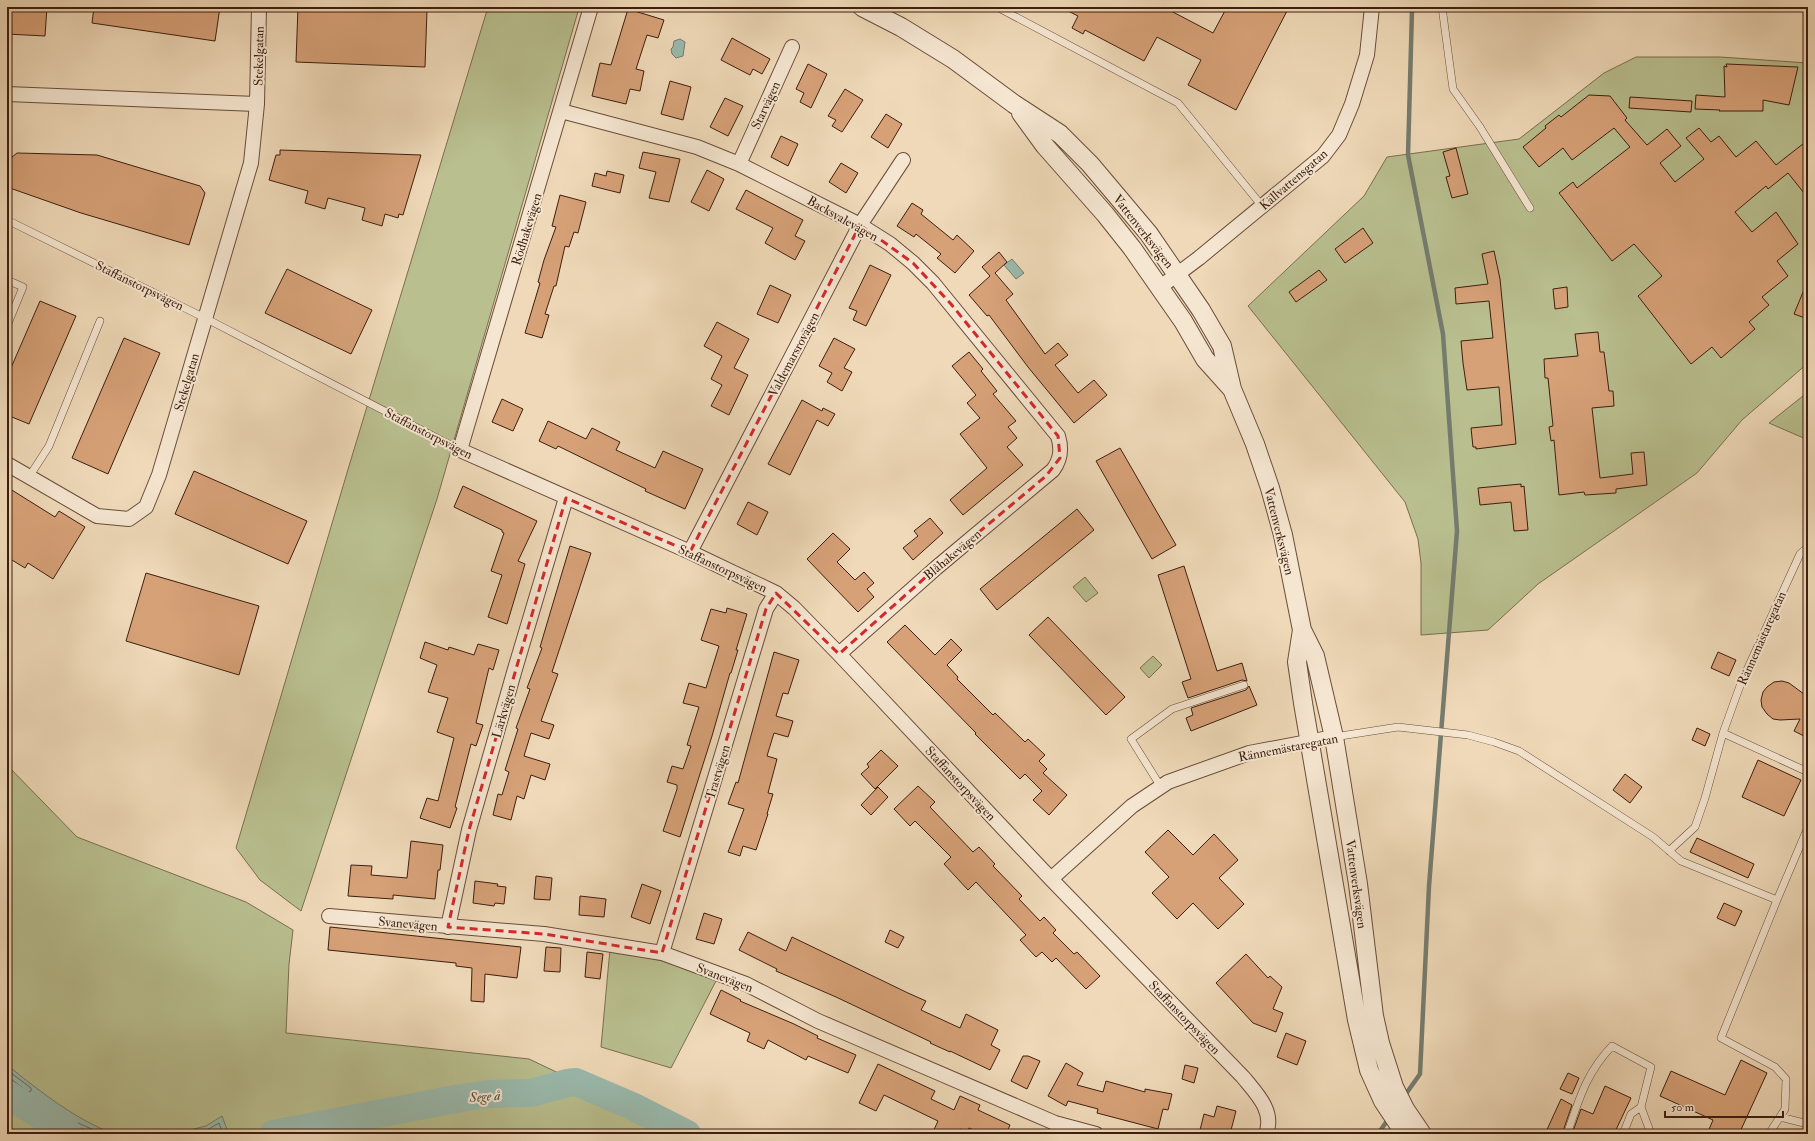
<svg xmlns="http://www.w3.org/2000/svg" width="1815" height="1141" font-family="'IM FELL Double Pica',serif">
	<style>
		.green { fill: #b9bf8f; stroke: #7b6e4f }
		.water { fill: #9abaad; stroke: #757c6e }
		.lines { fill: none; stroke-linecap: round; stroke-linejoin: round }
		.shore { stroke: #6c6c5e; stroke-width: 1 }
		.stream { stroke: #757c6e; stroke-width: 4.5 }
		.river { stroke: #9abaad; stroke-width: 28 }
		.building { fill: #d7a178; stroke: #3d1e0f }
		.service-casing { stroke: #6a4d39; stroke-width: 8 }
		.minor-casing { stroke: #6a4d39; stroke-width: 16 }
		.tertiary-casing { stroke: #6a4d39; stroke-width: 20 }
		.service { stroke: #f5e6d1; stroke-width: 7 }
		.minor { stroke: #f5e6d1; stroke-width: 14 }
		.tertiary { stroke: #f5e6d1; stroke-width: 18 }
		.marked { fill: none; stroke: #d62828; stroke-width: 3; stroke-dasharray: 8 5; stroke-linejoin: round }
		.labels { text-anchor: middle; stroke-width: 4; stroke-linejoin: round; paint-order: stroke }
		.street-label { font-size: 13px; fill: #3d1e0f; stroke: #f5e6d1 }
		.water-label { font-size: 14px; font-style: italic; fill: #594d3e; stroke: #f5e6d1 }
	</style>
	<rect width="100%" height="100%" fill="#efd9b8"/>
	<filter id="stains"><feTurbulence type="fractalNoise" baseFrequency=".005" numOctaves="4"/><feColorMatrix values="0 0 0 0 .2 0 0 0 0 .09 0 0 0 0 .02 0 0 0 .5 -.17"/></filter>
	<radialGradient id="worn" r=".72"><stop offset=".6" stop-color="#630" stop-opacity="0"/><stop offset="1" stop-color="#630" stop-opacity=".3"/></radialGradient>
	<path class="green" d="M488,7L579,8L437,499L301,911L260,880L236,848L349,466Z
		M1636,57H1720L1808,63V363L1742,420L1697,473L1538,584L1488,630L1421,635V563L1418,539L1405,502L1248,306L1364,196L1387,157L1519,139L1604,73Z
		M1808,392V440L1769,423Z
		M1085,577L1098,593L1086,602L1073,587Z
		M1153,656L1162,665L1149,678L1140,668Z
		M7,765L77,837L246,902L293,930L289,964L286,1033L529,1059L687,1134H7Z
		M610,949L663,961L717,979L671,1068L601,1047Z"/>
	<path class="water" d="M680,39L685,42L683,56L676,58L672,54L671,49L673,47L674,41Z
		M1012,259L1024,273L1016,279L1004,265Z
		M7,1065C40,1091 74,1119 114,1134H83L7,1082Z
		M222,1116L228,1132L221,1134H174L206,1126Z"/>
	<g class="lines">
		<path class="shore" d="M7,1070L31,1088V1091L28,1092L11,1079H7
			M85,1134L84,1130L78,1125V1123L103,1134
			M191,1134L207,1130L219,1123L223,1134"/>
		<path class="stream" d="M1403,1098L1420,1074L1429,886L1457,531L1443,334L1408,155L1412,10
			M1380,1134V1131L1389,1118"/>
		<path class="river" d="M7,1094L69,1134
			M273,1134L456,1099L488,1094L531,1093L567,1083L576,1082L632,1106L687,1134"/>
	</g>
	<path class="building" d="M7,7H47L45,36L7,34Z
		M94,7H220L215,41L92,23Z
		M298,7L427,10L425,67L296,62Z
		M1060,7H1173L1171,11L1213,33L1227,7H1289L1236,110L1188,85L1201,60L1157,37L1144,61L1085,30L1083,34L1072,28L1078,16Z
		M628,9L664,20L658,38L647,35L636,69L644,71L640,91L630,89L626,104L592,96L600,63L611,65Z
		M732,38L770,59L762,74L753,69L750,75L721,60Z
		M808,64L827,74L811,108L800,102L804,93L796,89Z
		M1726,64L1798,67L1789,105L1763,100V111H1719L1720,110L1695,109L1696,95L1725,97L1724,66L1727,67Z
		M670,81L691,87L683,120L661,114Z
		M845,89L863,100L842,132L832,126L836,120L828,116Z
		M1589,95L1610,96L1627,118L1625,120L1647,145L1667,129L1681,146L1660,163L1675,182L1704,159L1686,138L1699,128L1711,142L1719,136L1736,157L1756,141L1776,165L1808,140V198L1788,173L1768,189L1766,186L1735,212L1752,232L1776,212L1798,244L1777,261L1788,276L1762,297L1769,305L1749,322L1755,329L1721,358L1712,347L1691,364L1638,296L1662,276L1634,244L1612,261L1559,193L1573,182L1577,188L1630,147L1614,128L1572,160L1563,148L1539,167L1523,147L1546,128L1545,126L1559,115L1561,117Z
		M1630,97L1692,101L1691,112L1629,108Z
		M725,98L743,106L728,136L710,127Z
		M886,114L902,124L888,148L871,137Z
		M781,136L798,144L788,166L771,157Z
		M1456,148L1468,194L1452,198L1446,177L1450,176L1443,152Z
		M280,150L421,155L403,215L399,214L398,218L385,214L382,226L362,220L365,208L328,198L325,209L305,203L308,191L269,180L276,155H280Z
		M643,152L680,159L669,202L649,198L656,172L639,168Z
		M17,153L97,155L200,186L205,193L189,245L81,213L7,187V174L12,157Z
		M841,163L858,173L846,193L829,182Z
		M707,170L724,179L709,211L691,202Z
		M607,171L624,175L620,193L592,186L595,173L606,176Z
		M746,190L803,220L795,236L805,241L795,260L765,243L773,228L736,209Z
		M560,195L586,202L578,233L574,232L569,247L565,246L556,286H554L545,314L549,315L542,338L525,333L540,283L538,282L544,260L556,227L552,226Z
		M912,203L923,210L921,214L953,240L957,235L974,251L955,273L937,258L941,254L916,234L914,237L897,226Z
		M1363,228L1373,243L1345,263L1335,249Z
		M1494,251L1500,279L1516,444L1476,449V447H1473L1471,428L1502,425L1499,387L1467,390L1463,363L1461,341L1493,338L1489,301L1456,304L1455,288L1488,284L1482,254Z
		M999,252L1007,262L995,273L1013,294L1006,300L1045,354L1058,343L1068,355L1055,365L1078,393L1094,380L1107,395L1074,423L1028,367L989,315L987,316L969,295L990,276L982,267Z
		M870,265L891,275L866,326L853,320L857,311L849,308Z
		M287,269L372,310L351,354L265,313Z
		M1319,270L1327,280L1296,302L1289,292Z
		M1808,280V319L1794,314Z
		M770,285L791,295L778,323L757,314Z
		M1567,287L1568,307L1555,309L1553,289Z
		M40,301L76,316L29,424L7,415V377Z
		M717,322L749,339L734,368L748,375L729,415L711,406L722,385L711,379L722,356L704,346Z
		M1598,332L1600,352H1604L1609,391H1613L1614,406L1592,408L1600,478L1633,474L1631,453L1644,452L1647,485L1616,489V493L1585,495L1584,492L1559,495L1554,440L1551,441L1549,427L1553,426L1548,378H1545L1544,359L1578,356L1575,334Z
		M124,338L160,353L108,474L72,458Z
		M834,338L855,349L844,368L852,372L842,391L827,382L832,373L819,366Z
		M969,352L983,369L981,371L997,391L993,394L1016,421L1008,427L1017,438L1007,447L1023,465L963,515L950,500L987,468L960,434L980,418L967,403L976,395L952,366Z
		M502,399L523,409L513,431L492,422Z
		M802,400L822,411L823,408L835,414L828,426L817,420L790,475L768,464Z
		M548,421L586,439L592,428L620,442L616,450L655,468L663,451L703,469L685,509L645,491L646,489L558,446L556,449L539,441Z
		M1120,448L1176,545L1152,559L1096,461Z
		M194,471L307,521L288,564L175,514Z
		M1521,484V487L1524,486L1528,530L1514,531L1511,502L1480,505L1478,488Z
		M463,486L537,521L518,561L525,564L507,624L488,617L502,575L491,571L504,533L502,532V530L454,507Z
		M7,487L55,517L59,511L85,527L53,579L28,563L25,568L7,557Z
		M748,502L768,512L757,535L737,524Z
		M1077,509L1094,530L997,610L980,589Z
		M930,518L943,533L913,560L903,548L918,536L914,531Z
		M833,533L850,549L837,562L855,580L864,572L874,583L867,589L874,597L858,612L807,559Z
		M570,546L591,553L552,672L558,674L541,721L554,725L549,739L531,733L524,756L550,764L545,780L531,775L524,799L517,796L511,820L493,815L498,794L502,795L509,772L505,770L518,729L516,728L530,689L527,688L542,648L540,647Z
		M1184,566L1217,671L1242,663L1247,681L1242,680L1188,698L1182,682L1191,679L1158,575Z
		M146,573L259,606L239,675L126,641Z
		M727,608L747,614L736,650H738L731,673H730L712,736L680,837L663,831L677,789V785L667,782L672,766L683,769L691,746L687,745L699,707L683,703L689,683L706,688L719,646L701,640L711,609L726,613Z
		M1048,617L1125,697L1106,715L1029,635Z
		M905,625L935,655L951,639L962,650L947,665L958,677L957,679L993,715L995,713L1025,742L1028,739L1045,755L1039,761L1047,769L1043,773L1067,795L1049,815L1033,800L1042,791L1025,774L1020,779L975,734L976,733L887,642Z
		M425,642L448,650L449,647L474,655L478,644L499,650L493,670L489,668L476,723L483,725L476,746L471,744L455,807L457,808L450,828L420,818L427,798L438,801L454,738L437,732L448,698L428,692L437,665L420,658Z
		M774,652L799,660L788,694L783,693L776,716L793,721L788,737L774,733L767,756L777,759L768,793L773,794L767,814H768L756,850L743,846L740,856L728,852L744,809L728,804L736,782L738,783Z
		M1718,652L1736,660L1729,676L1711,668Z
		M1782,681L1789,683L1808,697V738L1794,731L1800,719L1780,720L1773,719L1767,714L1762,707L1761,700L1763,692L1767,687L1774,682Z
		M1249,686L1257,705L1191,731L1186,718L1193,715L1191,708L1246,690Z
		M1697,728L1710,734L1705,746L1692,740Z
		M881,750L898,766L875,789L861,774L869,767L867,764Z
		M1758,760L1801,780L1784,816L1742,797Z
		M1625,774L1642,787L1630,803L1613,790Z
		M918,786L935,802L930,807L973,852L979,847L995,864L993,866L1022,896L1019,899L1040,921L1044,917L1056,930L1053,933L1074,954L1077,952L1100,976L1086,989L1056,958L1052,962L1042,952L1036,957L1020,940L1026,935L976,882L968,890L944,864L951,857L915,821L910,826L894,809Z
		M878,787L888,797L871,815L861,805Z
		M1168,830L1193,855L1214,834L1238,860L1219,878L1244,904L1218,929L1193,903L1177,919L1152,893L1169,877L1145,852Z
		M1697,838L1754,864L1748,878L1690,852Z
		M411,841L443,845L440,870H438L435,899L393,895V899L348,896L351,865L372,866L371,875L407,878Z
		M536,876L552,878L550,900L534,899Z
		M475,881L498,884L497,886L506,887L504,904L495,903L494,906L473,903Z
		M642,884L661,891L650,924L631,917Z
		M580,896L606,899L604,917L579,915Z
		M1724,903L1742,911L1735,926L1717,918Z
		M704,913L722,919L714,944L696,939Z
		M330,927L521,947L517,978L485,974L484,1002L471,1001L472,968L456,966V963L328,950Z
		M890,930L904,937L898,948L885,942Z
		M748,932L786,951L792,937L908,993L926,1001L921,1010L960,1028L966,1014L998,1030L991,1045L1000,1050L990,1070L950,1051V1052L930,1043L931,1042L836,997L776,971L777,969L739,950Z
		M546,947L561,948L560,972L544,971Z
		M587,952L603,954L600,979L585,977Z
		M1246,954L1268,978L1270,976L1282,987L1273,1009L1283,1013L1276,1032L1253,1023L1216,983Z
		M721,990L741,1000L740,1001L794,1024L818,1036L817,1038L856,1055L848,1073L808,1056L806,1060L768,1040L764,1049L747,1041L750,1033L710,1014Z
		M1286,1033L1306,1041L1297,1065L1277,1057Z
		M1023,1056H1028L1040,1061L1027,1089L1011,1081Z
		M1741,1060L1767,1073L1739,1134H1707L1713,1120L1660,1096L1671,1071L1725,1095Z
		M1066,1063L1083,1073L1077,1085L1103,1092L1106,1081L1145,1092V1089L1172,1094L1168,1110L1163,1109L1158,1129L1097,1113L1098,1109L1068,1101L1066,1106L1048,1096Z
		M878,1064L935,1091L931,1099L954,1110L960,1096L980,1105L978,1110L1010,1125L1006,1134H983L969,1128L967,1132L960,1129L957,1134H932L938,1121L884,1095L876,1111L859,1103Z
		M1185,1065L1198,1068L1194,1083L1182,1079Z
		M1568,1073L1579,1078L1572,1094L1560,1089Z
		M1605,1086L1631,1098L1614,1134H1572L1581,1109L1593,1114Z
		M1561,1099L1572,1105L1562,1134H1545Z
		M1217,1106L1236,1111L1230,1134H1199L1204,1114L1214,1117Z"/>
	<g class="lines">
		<g class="service-casing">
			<path id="service" d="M997,7L1178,103L1262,206
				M1442,7L1453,89L1480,127L1530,208
				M7,220L205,318L460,450
				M7,280L23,287L7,326
				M29,477L49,446L100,321
				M1723,733L1741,683L1800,554L1808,547
				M1334,737L1398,727L1468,735L1494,742L1519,751L1653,837L1681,861L1777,900L1721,1038L1775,1067L1786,1079L1785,1109L1769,1134
				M1161,787L1131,739L1172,709L1244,685
				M1669,851L1695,827L1705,798L1723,733L1808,772
				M1777,900L1808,827
				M1641,1107L1651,1134
				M1780,1117L1808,1124
				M1567,1134C1579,1100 1586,1073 1612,1046L1651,1067L1641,1107L1631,1114L1623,1134"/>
		</g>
		<g class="minor-casing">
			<path id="minor" d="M591,7L460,450L690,552L776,593L794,608L839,654L1051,879L1243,1077C1256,1093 1275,1111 1266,1134
				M7,94L257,104
				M561,111L697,147L739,164L860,225L890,244L913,263L933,283L1058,436C1062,449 1061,459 1053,470L936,568L839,654
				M739,164L792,47
				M1159,288L1199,258L1323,156L1339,135L1352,104L1367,55L1372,7
				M7,464L97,516L129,519L146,507L159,475L251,163L257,104L259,7
				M690,552L860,225L903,160
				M1051,879L1132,806L1168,782L1249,753L1334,737
				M329,916L544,934L662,953L746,984L818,1021L1055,1123L1096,1134
				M448,927L469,830L515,669L566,498
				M662,953L766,609L776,593"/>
		</g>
		<g class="tertiary-casing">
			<path id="tertiary" d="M862,7L901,27L953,59L1014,104L1060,134L1090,164L1149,234L1201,310L1222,346L1232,389L1255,444L1270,488L1283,535L1302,630L1315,656L1334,737L1358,884L1374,1016L1380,1043L1394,1087L1405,1109L1422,1134
				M1021,113L1045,146L1105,214L1132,248L1183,321L1205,359L1231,388
				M1302,630L1297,662L1303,703L1357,1020L1369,1070L1383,1101L1405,1134"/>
		</g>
		<use href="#service" class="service"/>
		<use href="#minor" class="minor"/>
		<use href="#tertiary" class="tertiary"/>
	</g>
	<path class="marked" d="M860,225L913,263L951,304L1058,436L1060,458L1046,476L936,568L839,654L776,593L766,609L662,953L544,934L448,927L469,830L566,498L690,552Z"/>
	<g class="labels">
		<g class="street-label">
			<text transform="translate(258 56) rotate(-89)" y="5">Stekelgatan</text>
			<text transform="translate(765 105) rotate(-65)" y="5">Starvägen</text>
			<text transform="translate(1293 179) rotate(-41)" y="5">Källvattensgatan</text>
			<text transform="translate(843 218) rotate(29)" y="5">Backsvalevägen</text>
			<text transform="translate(526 229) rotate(-73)" y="5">Rödhakevägen</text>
			<text transform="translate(1144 231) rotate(52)" y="5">Vattenverksvägen</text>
			<text transform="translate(140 285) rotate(26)" y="5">Staffanstorpsvägen</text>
			<text transform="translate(793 354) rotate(-62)" y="5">Valdemarsrovägen</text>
			<text transform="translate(186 382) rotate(-74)" y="5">Stekelgatan</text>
			<text transform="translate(429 433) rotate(27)" y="5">Staffanstorpsvägen</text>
			<text transform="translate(1280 531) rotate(76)" y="5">Vattenverksvägen</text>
			<text transform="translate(952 554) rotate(-40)" y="5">Blåhakevägen</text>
			<text transform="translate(723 568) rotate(25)" y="5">Staffanstorpsvägen</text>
			<text transform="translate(1761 638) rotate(-66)" y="5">Rännemästaregatan</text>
			<text transform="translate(503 711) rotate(-74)" y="5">Lärkvägen</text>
			<text transform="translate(1288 747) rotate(-11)" y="5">Rännemästaregatan</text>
			<text transform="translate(717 772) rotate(-73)" y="5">Trastvägen</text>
			<text transform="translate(961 783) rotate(47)" y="5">Staffanstorpsvägen</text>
			<text transform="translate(1357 884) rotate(82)" y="5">Vattenverksvägen</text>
			<text transform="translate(408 923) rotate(5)" y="5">Svanevägen</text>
			<text transform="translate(725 977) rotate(21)" y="5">Svanevägen</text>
			<text transform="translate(1185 1017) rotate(46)" y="5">Staffanstorpsvägen</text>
		</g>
		<g class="water-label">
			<text transform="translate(485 1096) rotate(-5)" y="5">Sege å</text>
		</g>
	</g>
	<rect width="1815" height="1141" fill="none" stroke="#efd9b8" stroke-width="24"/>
	<rect x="8" y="8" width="1799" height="1125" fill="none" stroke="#3d1e0f" stroke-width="2"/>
	<rect x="12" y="12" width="1791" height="1117" fill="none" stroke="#3d1e0f"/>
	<path d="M1665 1111v6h118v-6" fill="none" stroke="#3d1e0f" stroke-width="2"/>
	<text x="1671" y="1111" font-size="12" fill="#3d1e0f" stroke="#f5e6d1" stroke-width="3" paint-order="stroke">50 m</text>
	<rect width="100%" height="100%" filter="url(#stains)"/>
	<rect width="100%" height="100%" fill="url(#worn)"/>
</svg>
